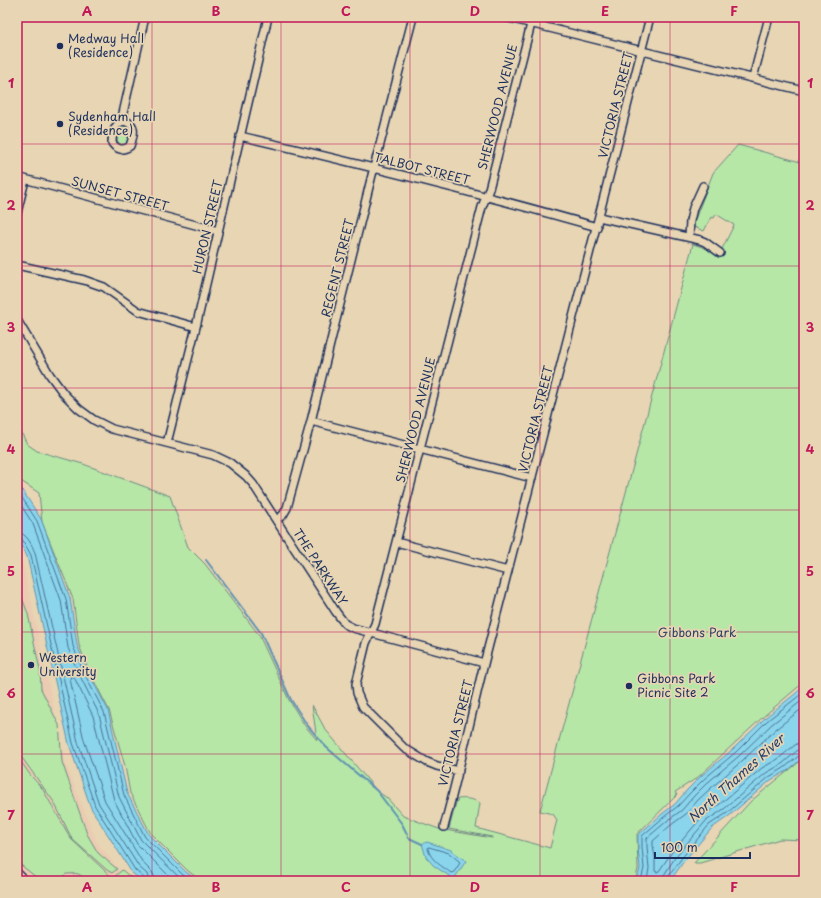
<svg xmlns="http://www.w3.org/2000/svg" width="821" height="898" font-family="'Playpen Sans',sans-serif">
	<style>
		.built { fill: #ebccb2 }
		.green { fill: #b7e7a6; stroke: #698b82 }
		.water { fill: #8ad5eb; stroke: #5e93b3 }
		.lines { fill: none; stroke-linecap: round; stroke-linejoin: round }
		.shore { stroke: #477196; stroke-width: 1 }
		.stream { stroke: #5e93b3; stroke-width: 2 }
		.minor-casing { stroke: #1b2f5e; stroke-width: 10 }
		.tertiary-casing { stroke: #1b2f5e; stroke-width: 12 }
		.minor { stroke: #e8d5b3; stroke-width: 7 }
		.tertiary { stroke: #e8d5b3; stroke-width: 9 }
		.grid { fill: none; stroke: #c2185b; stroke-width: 1; stroke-opacity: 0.55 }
		.poi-dot { fill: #1b2f5e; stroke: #e8d5b3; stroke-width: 1.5 }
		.labels { text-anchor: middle; stroke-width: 3.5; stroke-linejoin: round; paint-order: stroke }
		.poi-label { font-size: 12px; fill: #1b2f5e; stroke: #e8d5b3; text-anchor: start }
		.street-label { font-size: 12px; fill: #1b2f5e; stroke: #e8d5b3 }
		.park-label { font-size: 12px; fill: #2b4165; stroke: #e8d5b3 }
		.water-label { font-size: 13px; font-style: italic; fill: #26406c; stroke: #e8d5b3 }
		.neatline { fill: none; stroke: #c2185b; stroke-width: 1.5 }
		.grid-label { font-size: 13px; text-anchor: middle; font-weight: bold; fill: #c2185b }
	</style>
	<rect width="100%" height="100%" fill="#e8d5b3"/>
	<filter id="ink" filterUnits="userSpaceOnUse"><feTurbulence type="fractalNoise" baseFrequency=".025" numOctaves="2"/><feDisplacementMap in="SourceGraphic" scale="8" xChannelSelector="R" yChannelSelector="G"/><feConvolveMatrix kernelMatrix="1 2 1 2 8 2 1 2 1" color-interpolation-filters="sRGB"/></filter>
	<g filter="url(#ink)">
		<path class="built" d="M17,554L23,564L66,765L97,842L125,878L129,881H17Z"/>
		<path class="green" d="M125,125L129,128L131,131L128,142L124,146L120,145L117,140L120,128L122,126Z
			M738,145L804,163V682L764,716L697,778L675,792L677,795L637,834L638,869L635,881H201L187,870L151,834L130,793L125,766L109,710L88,669L79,645L73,599L42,522L39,493L18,479L17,476V424L27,444L37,451L83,464L170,496L188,547L205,564L259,635L289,700L305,726L317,740L312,705L325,729L377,791L387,798L403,816L439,829L492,838V837L449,829L456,803L458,799C465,798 474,799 480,803L476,828L550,848L557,820L553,814L540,811L693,244L720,253L734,225L716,214L714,218L711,217L704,231L694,227V222L713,173Z
			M17,580L19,589L28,614L40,670L41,689L59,725L62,762L87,834L98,853L117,869L112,873L107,870L72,839L54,802L17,751Z
			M17,756L31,776L42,788L71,839L116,881H87C77,871 78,874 66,874L59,881H41L17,862Z
			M804,758V840L780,839L700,863H694L751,801Z
			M122,870L135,881H119L114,877Z"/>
		<path class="water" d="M17,482L41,519L70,598L77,645L87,670L108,710L127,793L149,835L186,872L198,881H142L132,873L91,808L69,744L27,556L17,538Z
			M804,686V757L787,771L771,780L729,816L712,828L684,861L670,881H637L640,868L638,848V835L662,814L675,804L687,790L701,776L733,749L766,717L795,694Z
			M427,842L451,850L466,861L454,879L434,866L426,857L422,844Z"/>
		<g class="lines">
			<path class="shore" d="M17,490L37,521L66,599L73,646L83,671L104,712L124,795L145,837L183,875L191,881
				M17,499L33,524L61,600L68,648L79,674L99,714L119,797L141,840L183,881
				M17,532C27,533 32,545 35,553L78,742L99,804L139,867L147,874L149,881
				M17,537H20L22,539L31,555L73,743L95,806L135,870L143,877L144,881
				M804,707L776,729L743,760L711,788L698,800L686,814L671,825L653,841V846L655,857V871L657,872L659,871L672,852L702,817L720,804L762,768L778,759L795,745L799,743H804
				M429,847L449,853L459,861L460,863L454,872L451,873C442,866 431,861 428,849Z
				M155,881L154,876L152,872L143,863L105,801L84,740L70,679L71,676L74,677L93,716L114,800L137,844L174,881
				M641,881L644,868L642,847V836L664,817L678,806L690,793L704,779L736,752L768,720L804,692
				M647,881L649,868L647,847V838L667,821L682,810L694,796L707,783L739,756L772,724L804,699
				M662,881L664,875L676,856L706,821L724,809L766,773L782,764L798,750L804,749
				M667,881L668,877L681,859L709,825L727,813L769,777L784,768L800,755L804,754"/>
			<path class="stream" d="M206,560L261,633L291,700L307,725L326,747L377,791L402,824L409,838L422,844"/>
			<g class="minor-casing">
				<path id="minor" d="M505,17L804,91
					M753,78L769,17
					M124,121C138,124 133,137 130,146C123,151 117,150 112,143C112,135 114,123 124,121Z
					M121,122L145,17
					M240,136C360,164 479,193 597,227
					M17,177L218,231
					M17,213L25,180
					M599,217L700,240L705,242L720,253
					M689,237L690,221L693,208L703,186
					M17,265L84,280L104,287L138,311L196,327
					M17,320L50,375L64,394L79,409L94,420L112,429L213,455L230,463L246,476L253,484L276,520L336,612L345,624L353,628L484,663
					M311,421L532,478
					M167,443L196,327L268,17
					M276,520L283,515L287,508L311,421L371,179L413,17
					M396,542L508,571
					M459,771L437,766L427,762L404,748L363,707L357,693L356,684L366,643L375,624L482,207L489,189L531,24
					M444,827C459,772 471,716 485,660C540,446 596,232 650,17"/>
			</g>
			<g class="tertiary-casing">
				<path id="tertiary" d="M17,874L24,881"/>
			</g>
			<use href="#minor" class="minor"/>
			<use href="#tertiary" class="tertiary"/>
		</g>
	</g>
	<path class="grid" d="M152,17V881M281,17V881M410,17V881M540,17V881M670,17V881M17,144H804M17,266H804M17,388H804M17,510H804M17,632H804M17,754H804"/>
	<g class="poi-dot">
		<circle cx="60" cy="46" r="4"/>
		<circle cx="60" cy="124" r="4"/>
		<circle cx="31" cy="665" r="4"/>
		<circle cx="629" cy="686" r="4"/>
	</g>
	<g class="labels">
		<g class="poi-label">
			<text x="68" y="43">Medway Hall<tspan x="68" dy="14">(Residence)</tspan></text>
			<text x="68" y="121">Sydenham Hall<tspan x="68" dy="14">(Residence)</tspan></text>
			<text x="39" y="662">Western<tspan x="39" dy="14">University</tspan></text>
			<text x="637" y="683">Gibbons Park<tspan x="637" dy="14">Picnic Site 2</tspan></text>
		</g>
		<g class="street-label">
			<text transform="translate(616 105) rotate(-76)" y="4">VICTORIA STREET</text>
			<text transform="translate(498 107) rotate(-76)" y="4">SHERWOOD AVENUE</text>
			<text transform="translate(422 169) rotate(14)" y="4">TALBOT STREET</text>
			<text transform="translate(120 194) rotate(15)" y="4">SUNSET STREET</text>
			<text transform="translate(208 227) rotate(-77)" y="4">HURON STREET</text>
			<text transform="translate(338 268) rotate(-76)" y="4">REGENT STREET</text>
			<text transform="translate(536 419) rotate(-76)" y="4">VICTORIA STREET</text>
			<text transform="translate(416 420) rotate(-76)" y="4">SHERWOOD AVENUE</text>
			<text transform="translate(320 567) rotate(57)" y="4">THE PARKWAY</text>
			<text transform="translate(456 733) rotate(-76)" y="4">VICTORIA STREET</text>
		</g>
		<g class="park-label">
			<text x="697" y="637">Gibbons Park</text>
		</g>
		<g class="water-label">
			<text transform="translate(736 778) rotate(-42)" y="5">North Thames River</text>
		</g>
	</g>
	<rect width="821" height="898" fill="none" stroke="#e8d5b3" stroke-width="44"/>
	<path d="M655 852v6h95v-6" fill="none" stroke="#1b2f5e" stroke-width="2"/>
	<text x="661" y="852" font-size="12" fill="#1b2f5e" stroke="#e8d5b3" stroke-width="3" paint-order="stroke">100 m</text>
	<rect x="22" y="22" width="777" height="854" class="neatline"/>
	<g class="grid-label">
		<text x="87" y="16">A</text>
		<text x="216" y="16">B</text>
		<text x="346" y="16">C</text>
		<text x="475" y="16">D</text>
		<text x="605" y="16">E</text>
		<text x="734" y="16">F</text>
		<text x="11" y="88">1</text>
		<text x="810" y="88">1</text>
		<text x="11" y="210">2</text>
		<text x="810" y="210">2</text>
		<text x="11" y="332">3</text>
		<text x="810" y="332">3</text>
		<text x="11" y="454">4</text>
		<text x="810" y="454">4</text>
		<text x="11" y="576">5</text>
		<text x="810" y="576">5</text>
		<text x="11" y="698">6</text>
		<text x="810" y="698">6</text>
		<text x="11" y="820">7</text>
		<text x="810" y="820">7</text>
		<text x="87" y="892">A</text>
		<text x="216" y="892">B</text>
		<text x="346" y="892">C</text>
		<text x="475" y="892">D</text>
		<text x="605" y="892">E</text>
		<text x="734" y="892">F</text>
	</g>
</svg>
